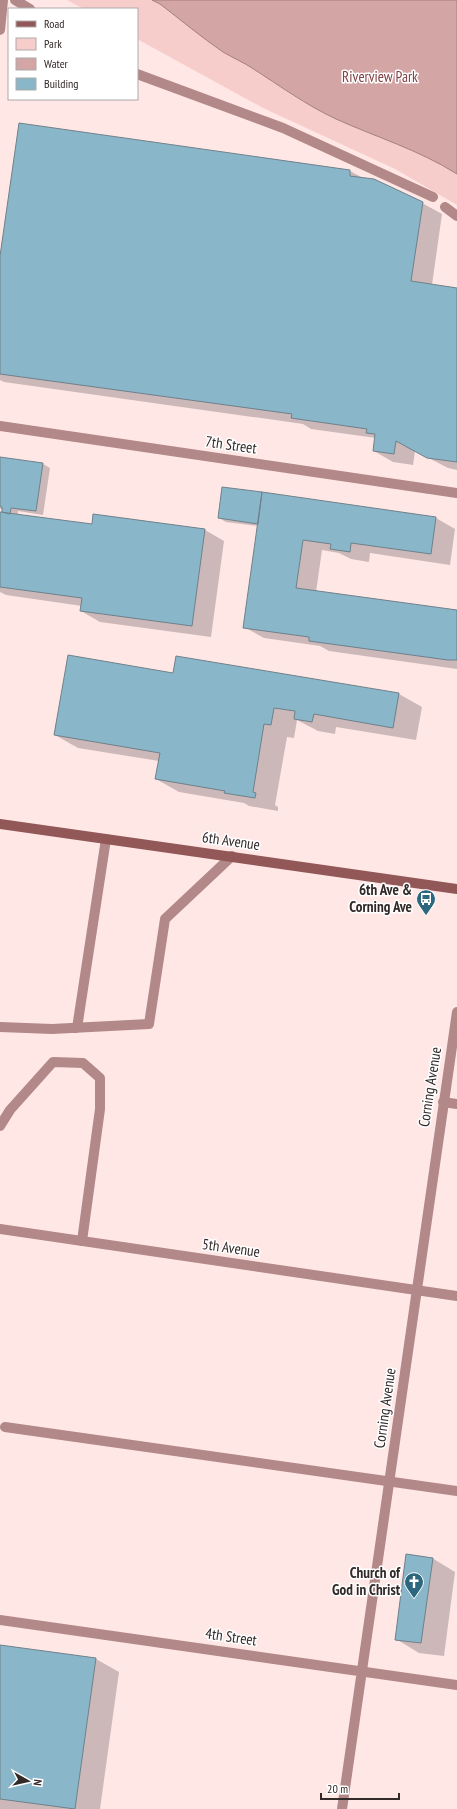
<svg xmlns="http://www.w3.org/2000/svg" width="457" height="1809" font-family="'PT Sans Narrow',sans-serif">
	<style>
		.green { fill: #f7cdcc }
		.water { fill: #d3a5a4; stroke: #a3807f }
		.shadow { fill: #0003 }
		.building { fill: #8ab6ca; stroke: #6e818a }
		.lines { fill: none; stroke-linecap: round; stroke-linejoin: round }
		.lane { stroke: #b38888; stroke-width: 10 }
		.street { stroke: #b38888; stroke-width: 10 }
		.secondary { stroke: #925858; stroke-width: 10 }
		.labels { text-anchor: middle; stroke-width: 3; stroke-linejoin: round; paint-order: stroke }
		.park-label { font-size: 15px; fill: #804244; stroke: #fff }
		.street-label { font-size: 15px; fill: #322929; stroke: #fff }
		.poi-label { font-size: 15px; font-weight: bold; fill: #322929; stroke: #fff; text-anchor: end }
	</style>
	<rect width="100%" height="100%" fill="#ffe7e6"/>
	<path class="green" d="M67,0H457V205L395,169L263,108L137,39V9H84Z"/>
	<path class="water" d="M152,0H457V174C419,150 376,137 336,119C306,105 280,86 252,68C243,62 233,58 223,52C201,37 181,20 160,4Z"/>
	<path class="shadow" d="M20,124L350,171L365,179L422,203L442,214L432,285L457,289V470L448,468L415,451L413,465L393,462L374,451L376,438L311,429L303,424L4,382L0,380V264Z
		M0,458L43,464L50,468L43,515L18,511V516L93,526L94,515L205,530L224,541L211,637L100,622L81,611L82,606L6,595L0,592V513H2L3,509H0Z
		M219,518H436L455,529L450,565L370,553L369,562L351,559L339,553L322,550L316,592L457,611V669L329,651L320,646L264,638L244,627L259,526L226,522Z
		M174,674L399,694L422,707L416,740L336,727L335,734L318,731L297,720L294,738L287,737L275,805L278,807V811L249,806L244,803L179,792L156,779L159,761L78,748L55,735Z
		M432,1558L455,1572L444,1656L419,1653L396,1639Z
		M0,1646L96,1659L119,1672L100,1809H0Z"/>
	<path class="building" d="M19,123L350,170V176L374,179L423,202L411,281L457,288V462L427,458L396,441L394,454L373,451L375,434L366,433L367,429L291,418L292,414L0,374V256Z
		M0,457L43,463L36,511L11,508L10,514L2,512V507L0,506Z
		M222,487L262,492L258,524L218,518Z
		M262,492L436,517L431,554L351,543L350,552L330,549L331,544L303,540L296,588L457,610V660H448L309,641V637L243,628Z
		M0,512L92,524L93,514L205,529L192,626L80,611L82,598L0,587Z
		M68,655L173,673L176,656L399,693L393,728L314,714L312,722L294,719L295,711L274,708L271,725L264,724L253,792L256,793L255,798L224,793L225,791L155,779L160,753L54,735Z
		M406,1554L433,1558L421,1643L395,1640Z
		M0,1645L96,1658L75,1809L0,1799Z"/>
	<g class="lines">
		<path class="lane" d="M15,0L30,9
			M0,30L3,0
			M137,74L283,128L433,197
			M445,207L457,216
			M0,1027L52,1029L149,1024L165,919L232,856
			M77,1028L106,839
			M443,1102L457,1104
			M0,1126L10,1110L53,1062L83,1063L100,1078V1109L82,1241
			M5,1427L457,1491"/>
		<path class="street" d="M0,426L457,493
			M0,1229L457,1296
			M0,1620L457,1685
			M342,1809L457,1012"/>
		<path class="secondary" d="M0,824L457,889"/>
	</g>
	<defs>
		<g id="bus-pin" transform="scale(1)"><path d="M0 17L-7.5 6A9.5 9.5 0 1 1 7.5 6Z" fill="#2c667f" stroke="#fff"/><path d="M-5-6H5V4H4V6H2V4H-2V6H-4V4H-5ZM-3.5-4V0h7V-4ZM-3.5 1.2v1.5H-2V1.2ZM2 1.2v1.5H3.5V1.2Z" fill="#fff"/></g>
		<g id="church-pin" transform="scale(1)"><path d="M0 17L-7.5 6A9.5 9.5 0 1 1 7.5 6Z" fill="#2c667f" stroke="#fff"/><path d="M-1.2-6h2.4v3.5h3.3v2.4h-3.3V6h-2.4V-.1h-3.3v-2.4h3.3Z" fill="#fff"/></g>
	</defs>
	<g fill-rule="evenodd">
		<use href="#bus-pin" x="426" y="899"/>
		<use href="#church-pin" x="414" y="1582"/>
	</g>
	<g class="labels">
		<g class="park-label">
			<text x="380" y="82">Riverview Park</text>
		</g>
		<g class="street-label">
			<text transform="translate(231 445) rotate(8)" y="5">7th Street</text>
			<text transform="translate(231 841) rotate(8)" y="5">6th Avenue</text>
			<text transform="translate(430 1087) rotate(-81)" y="5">Corning Avenue</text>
			<text transform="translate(231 1248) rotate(8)" y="5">5th Avenue</text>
			<text transform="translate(385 1408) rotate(-82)" y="5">Corning Avenue</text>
			<text transform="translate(231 1637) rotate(8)" y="5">4th Street</text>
		</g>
		<g class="poi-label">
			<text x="412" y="895">6th Ave &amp;<tspan x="412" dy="17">Corning Ave</tspan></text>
			<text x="400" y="1578">Church of<tspan x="400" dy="17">God in Christ</tspan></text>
		</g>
	</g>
	<rect x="8" y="8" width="130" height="92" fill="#ffffff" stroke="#ada9a9"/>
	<rect x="16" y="21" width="20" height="6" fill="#925858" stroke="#ada9a9"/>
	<text x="44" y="28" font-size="12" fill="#322929">Road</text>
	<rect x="16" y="38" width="20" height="12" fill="#f7cdcc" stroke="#ada9a9"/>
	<text x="44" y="48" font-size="12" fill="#322929">Park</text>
	<rect x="16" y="58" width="20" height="12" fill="#d3a5a4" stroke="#ada9a9"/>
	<text x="44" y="68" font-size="12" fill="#322929">Water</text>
	<rect x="16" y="78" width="20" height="12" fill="#8ab6ca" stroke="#ada9a9"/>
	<text x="44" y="88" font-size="12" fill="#322929">Building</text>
	<g transform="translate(28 1781) rotate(98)" stroke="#ffffff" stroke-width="3" paint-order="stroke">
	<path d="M0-3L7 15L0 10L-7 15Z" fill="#322929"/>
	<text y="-6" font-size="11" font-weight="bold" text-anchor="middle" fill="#322929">N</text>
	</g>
	<path d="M321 1793v6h78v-6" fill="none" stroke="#322929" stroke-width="2"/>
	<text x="327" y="1793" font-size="12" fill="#322929" stroke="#ffffff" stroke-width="3" paint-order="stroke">20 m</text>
</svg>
